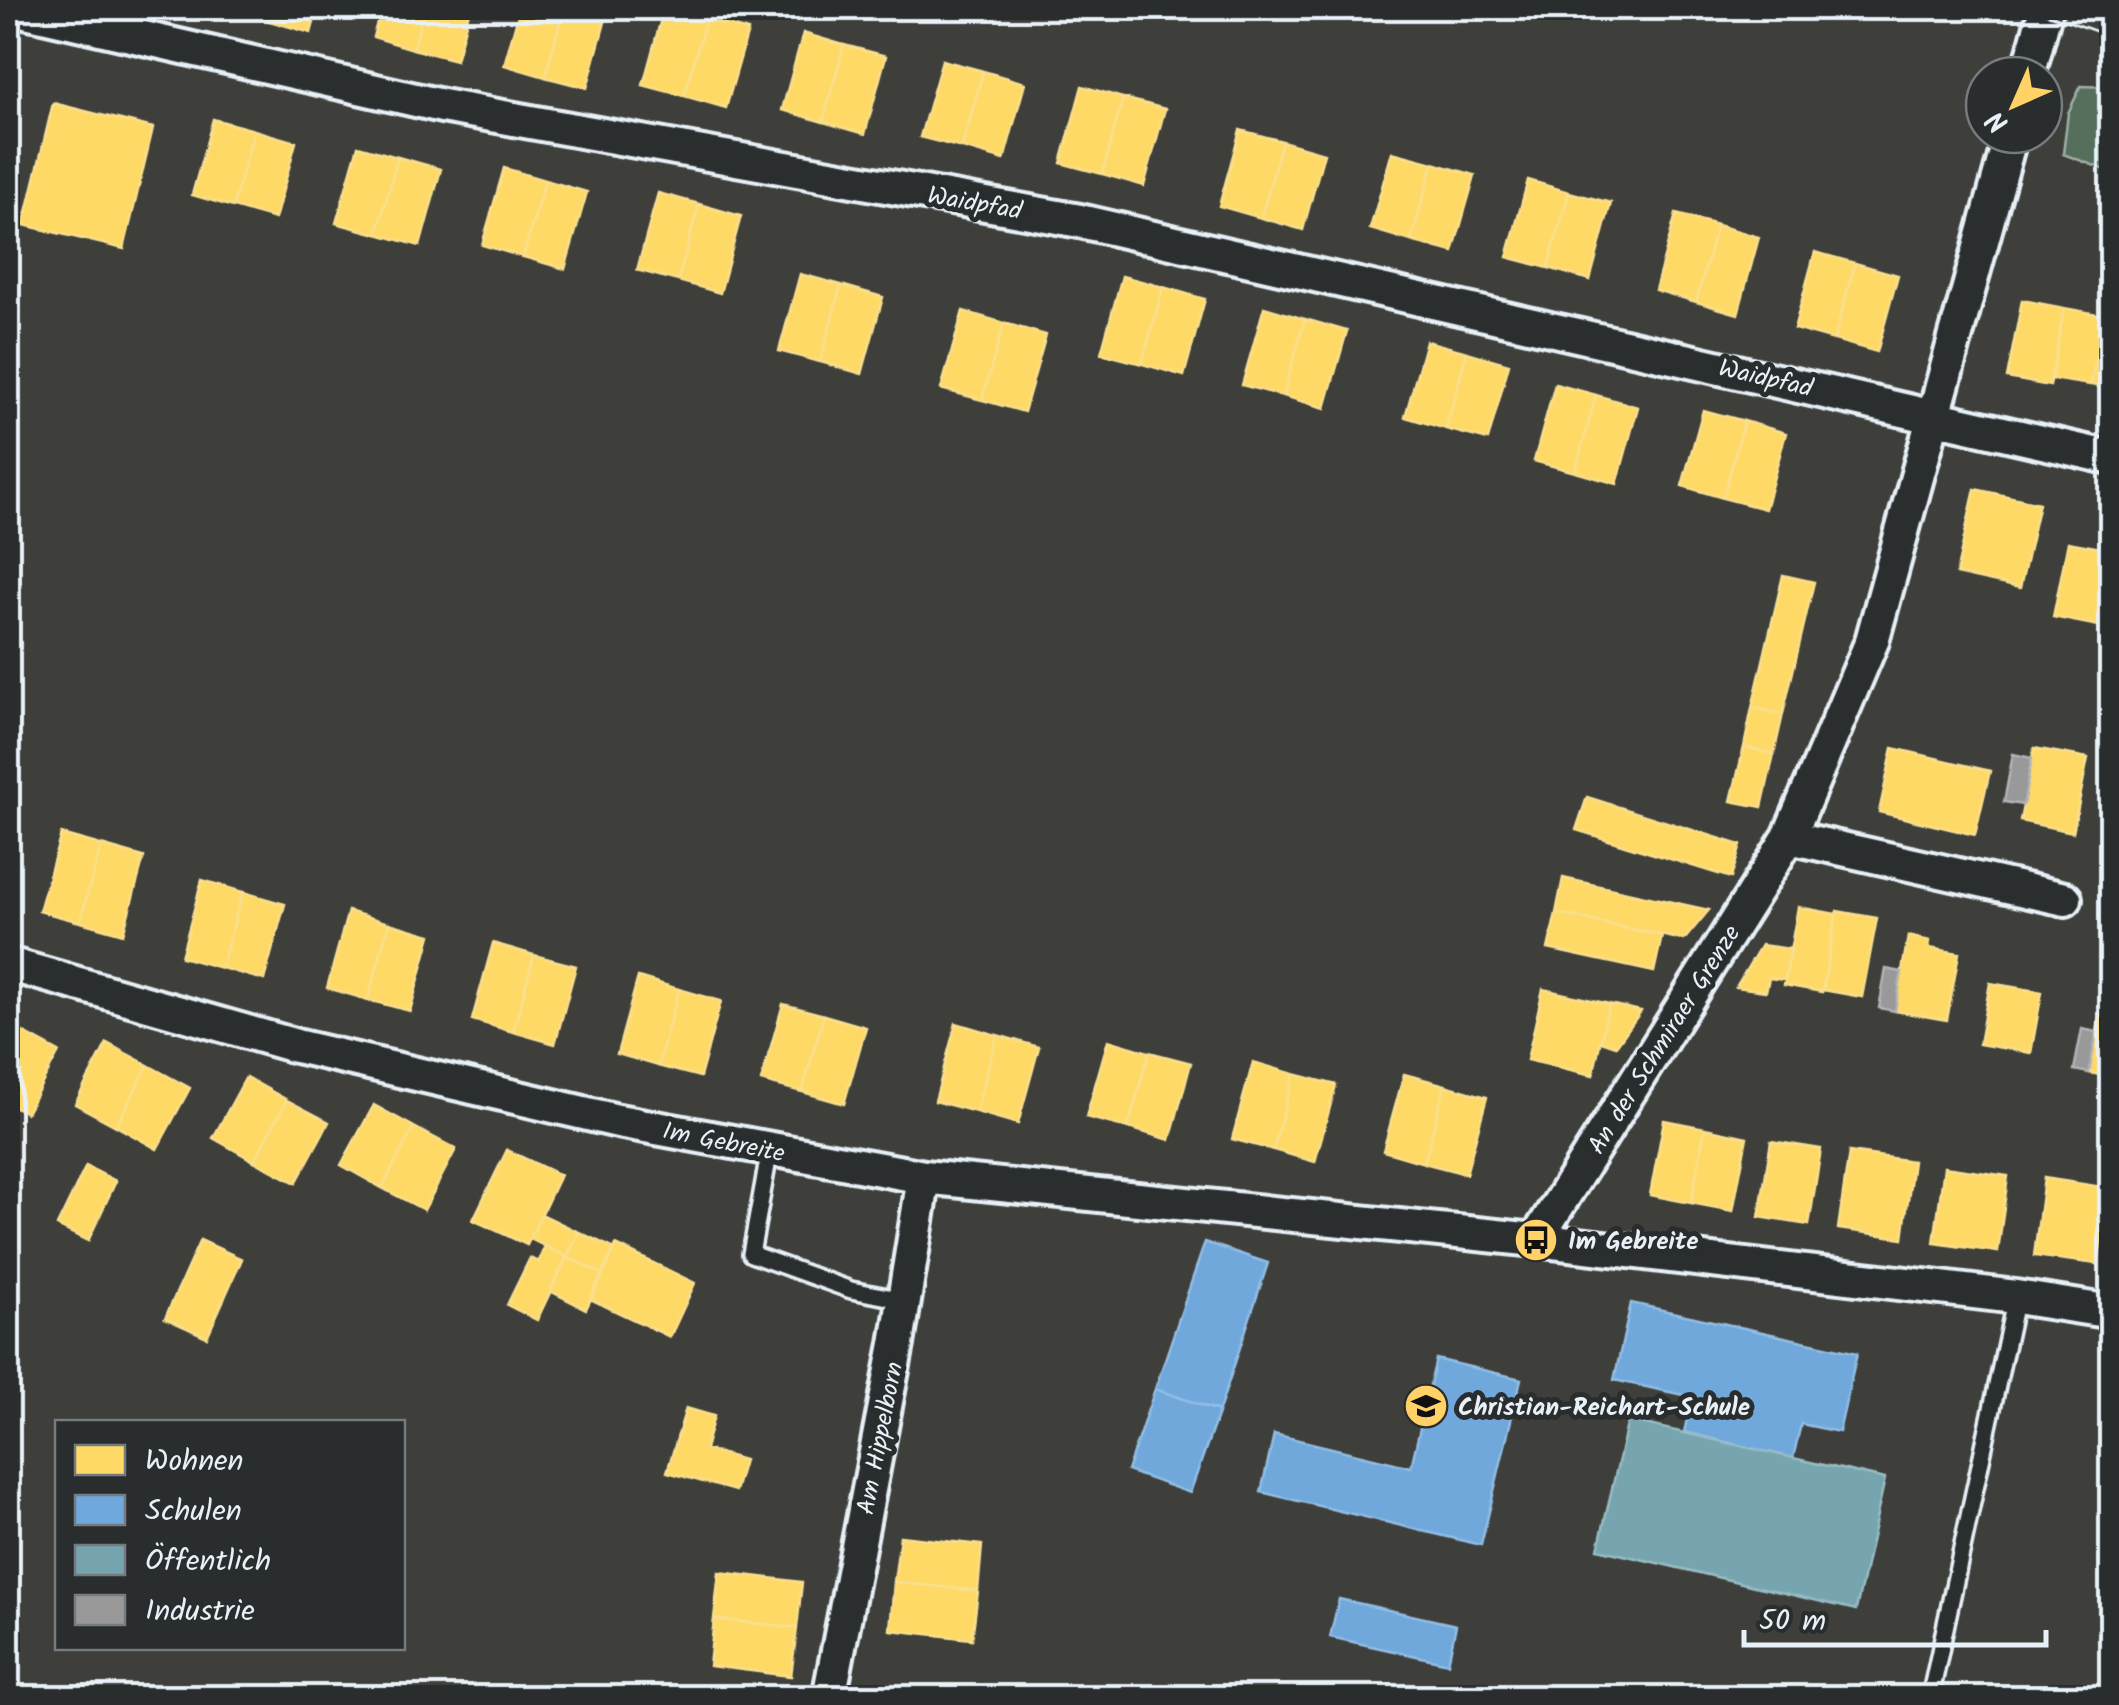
<svg xmlns="http://www.w3.org/2000/svg" width="2119" height="1705" font-family="Kalam,sans-serif">
	<style>
		.green { fill: #566e5c; stroke: #9fb0aa; stroke-width: 2.5 }
		.homes { fill: #ffd966; stroke: #f8e092; stroke-width: 2.5 }
		.schools { fill: #6fa8dc; stroke: #93bee4; stroke-width: 2.5 }
		.public { fill: #76a5af; stroke: #98bcc5; stroke-width: 2.5 }
		.industry { fill: #999; stroke: #b1b3b6; stroke-width: 2.5 }
		.lines { fill: none; stroke-linecap: round; stroke-linejoin: round }
		.lane-casing { stroke: #e8f1f8; stroke-width: 22 }
		.street-casing { stroke: #e8f1f8; stroke-width: 40 }
		.lane { stroke: #2a2d2e; stroke-width: 15 }
		.street { stroke: #2a2d2e; stroke-width: 32 }
		.tram { stroke: #e8f1f8; stroke-width: 2.5 }
		.labels { text-anchor: middle; stroke-width: 10; stroke-linejoin: round; paint-order: stroke }
		.street-label { font-size: 25px; fill: #e8f1f8; stroke: #2a2d2e }
		.poi-label { font-size: 25px; font-weight: bold; fill: #e8f1f8; stroke: #2a2d2e; text-anchor: start }
	</style>
	<rect width="100%" height="100%" fill="#3e3e3a"/>
	<filter id="ink" filterUnits="userSpaceOnUse"><feTurbulence type="fractalNoise" baseFrequency=".01" numOctaves="2"/><feDisplacementMap in="SourceGraphic" scale="20" xChannelSelector="R" yChannelSelector="G"/><feConvolveMatrix kernelMatrix="1 2 1 2 8 2 1 2 1" color-interpolation-filters="sRGB"/></filter>
	<g filter="url(#ink)">
		<path class="green" d="M2081,86L2111,87V172L2063,154L2068,113Z"/>
		<path class="homes" d="M229,8H273L269,21Z
			M273,8H318L311,33L269,21Z
			M381,8H425L413,49L373,37Z
			M425,8H470L456,60L413,49Z
			M520,8H564L545,77L504,65Z
			M564,8H595L608,11L587,88L545,77Z
			M664,8L706,19L684,96L643,85Z
			M706,19L748,31L726,108L684,96Z
			M803,33L844,45L823,122L782,110Z
			M844,45L886,56L865,134L823,122Z
			M942,60L983,71L962,148L920,137Z
			M983,71L1025,83L1004,160L962,148Z
			M1082,86L1123,98L1102,174L1061,163Z
			M1123,98L1165,109L1144,186L1102,174Z
			M53,103L153,128L124,249L24,225Z
			M213,119L254,130L233,207L192,195Z
			M254,130L296,142L275,219L233,207Z
			M1240,130L1282,141L1261,218L1219,206Z
			M1282,141L1324,153L1303,230L1261,218Z
			M358,146L398,157L377,234L336,223Z
			M1392,152L1433,163L1411,241L1370,229Z
			M398,157L441,169L420,246L377,234Z
			M1433,163L1475,175L1453,252L1411,241Z
			M504,168L545,180L523,257L482,245Z
			M545,180L587,192L565,269L523,257Z
			M1528,180L1569,192L1548,268L1507,257Z
			M1569,192L1611,203L1590,280L1548,268Z
			M658,193L699,204L678,281L637,270Z
			M699,204L741,216L720,293L678,281Z
			M1676,214L1717,225L1696,302L1655,290Z
			M1717,225L1759,237L1738,314L1696,302Z
			M1815,252L1855,263L1834,340L1794,329Z
			M1855,263L1898,275L1877,352L1834,340Z
			M800,274L841,285L820,362L779,351Z
			M1122,276L1163,287L1142,364L1101,353Z
			M841,285L883,297L862,374L820,362Z
			M1163,287L1205,299L1184,376L1142,364Z
			M2022,300L2064,308L2050,386L2007,378Z
			M1264,307L1305,319L1283,396L1242,385Z
			M2105,307L2112,309V389L2091,385Z
			M2064,308L2103,315L2091,385L2051,379Z
			M963,311L1004,323L982,400L941,389Z
			M1305,319L1347,331L1325,408L1283,396Z
			M1004,323L1046,335L1024,412L982,400Z
			M1426,341L1467,352L1446,429L1405,417Z
			M1467,352L1509,364L1488,440L1446,429Z
			M1555,384L1596,395L1575,472L1534,461Z
			M1596,395L1638,407L1617,484L1575,472Z
			M1703,410L1744,421L1723,498L1682,486Z
			M1744,421L1786,433L1765,509L1723,498Z
			M1975,489L2039,503L2020,588L1956,574Z
			M2068,542L2112,550L2109,628L2053,617Z
			M1783,575L1814,582L1783,714L1752,708Z
			M1752,708L1783,714L1774,754L1744,747Z
			M1744,747L1774,754L1762,807L1731,801Z
			M1893,748L1990,771L1975,835L1879,812Z
			M2034,748L2088,758L2073,832L2020,821Z
			M1587,797L1741,845L1731,878L1576,830Z
			M61,834L101,845L80,922L39,911Z
			M101,845L144,857L123,934L80,922Z
			M1563,878L1709,910L1684,940L1556,913Z
			M202,880L243,892L221,968L181,957Z
			M243,892L285,904L264,980L221,968Z
			M1798,907L1836,914L1822,992L1784,985Z
			M348,911L389,923L368,1000L327,988Z
			M1837,911L1877,918L1862,997L1823,990Z
			M1556,913L1662,936L1654,972L1548,949Z
			M389,923L431,935L410,1011L368,1000Z
			M1908,936L1930,941L1929,948L1959,953L1947,1020L1895,1011Z
			M493,943L534,955L513,1032L472,1020Z
			M1761,945L1791,949L1785,980L1769,978L1766,991L1736,987Z
			M534,955L576,966L555,1044L513,1032Z
			M638,977L679,989L658,1066L617,1054Z
			M1990,983L2042,992L2031,1053L1979,1044Z
			M679,989L721,1001L700,1077L658,1066Z
			M1543,989L1609,1004L1593,1075L1527,1060Z
			M783,1004L824,1015L802,1092L761,1081Z
			M1609,1004L1641,1011L1616,1046L1601,1041Z
			M2101,1011L2112,1013V1077L2089,1073Z
			M824,1015L866,1027L844,1104L802,1092Z
			M956,1023L997,1035L976,1112L935,1101Z
			M17,1029L59,1052L26,1113L8,1103V1047Z
			M997,1035L1039,1047L1018,1124L976,1112Z
			M1108,1040L1149,1052L1128,1128L1086,1117Z
			M107,1043L148,1065L116,1126L75,1104Z
			M1149,1052L1191,1063L1170,1140L1128,1128Z
			M1253,1062L1294,1074L1273,1150L1232,1139Z
			M148,1065L190,1088L157,1149L116,1126Z
			M1294,1074L1336,1085L1315,1162L1273,1150Z
			M1404,1074L1445,1085L1424,1163L1383,1151Z
			M246,1077L287,1100L254,1161L213,1138Z
			M1445,1085L1487,1097L1466,1174L1424,1163Z
			M287,1100L329,1122L296,1183L254,1161Z
			M374,1105L414,1127L382,1188L341,1165Z
			M1664,1120L1705,1128L1691,1203L1650,1195Z
			M414,1127L456,1149L424,1210L382,1188Z
			M1705,1128L1747,1137L1733,1211L1691,1203Z
			M1771,1141L1821,1149L1809,1225L1759,1217Z
			M507,1150L560,1175L527,1245L473,1220Z
			M1849,1152L1913,1161L1903,1238L1838,1229Z
			M86,1166L116,1181L88,1241L57,1226Z
			M1944,1167L2008,1176L1998,1252L1934,1243Z
			M2044,1178L2109,1188L2098,1264L2034,1256Z
			M541,1214L579,1232L567,1257L530,1239Z
			M579,1232L615,1249L603,1274L567,1257Z
			M200,1240L242,1259L207,1337L165,1318Z
			M616,1245L695,1283L670,1337L590,1299Z
			M545,1246L567,1257L537,1320L507,1305L530,1258L538,1262Z
			M567,1257L603,1274L586,1309L550,1291Z
			M686,1408L714,1416L705,1449L744,1460L735,1491L667,1472Z
			M900,1536L982,1545L978,1591L894,1582Z
			M719,1572L802,1582L797,1628L714,1619Z
			M894,1582L978,1591L972,1639L890,1630Z
			M714,1619L797,1628L791,1676L709,1666Z"/>
		<path class="schools" d="M1205,1242L1268,1263L1219,1411L1155,1389Z
			M1631,1303L1857,1353L1839,1432L1801,1424L1793,1458L1684,1432L1692,1397L1614,1380Z
			M1436,1359L1521,1379L1481,1545L1261,1492L1274,1434L1411,1467Z
			M1155,1389L1219,1411L1190,1493L1127,1471Z
			M1339,1599L1456,1625L1448,1663L1330,1637Z"/>
		<path class="public" d="M1628,1420L1885,1479L1856,1610L1598,1549Z"/>
		<path class="industry" d="M2013,754L2032,758L2023,805L2004,802Z
			M1886,969L1902,972L1895,1011L1879,1008Z
			M2082,1029L2097,1032L2089,1073L2074,1070Z"/>
		<g class="lines">
			<g class="lane-casing">
				<path id="lane" d="M770,1149L751,1254L851,1290L904,1300
					M1930,1698L2016,1297"/>
			</g>
			<g class="street-casing">
				<path id="street" d="M12,8L442,106L1080,221L2112,458
					M2028,75L2046,8
					M1789,837L2065,899
					M8,964L296,1046L618,1121L924,1177L1536,1240L2016,1297L2112,1312
					M1536,1240L1789,837L1872,641L2011,135
					M829,1698L897,1344L924,1177"/>
			</g>
			<use href="#lane" class="lane"/>
			<use href="#street" class="street"/>
			<path class="tram" d="M2031,8L2112,37
				M2100,8L2112,12"/>
		</g>
	</g>
	<defs>
		<g id="bus-disc" transform="scale(2.25)"><circle r="9.5" fill="#ffd166" stroke="#2a2d2e"/><path d="M-5-6H5V4H4V6H2V4H-2V6H-4V4H-5ZM-3.5-4V0h7V-4ZM-3.5 1.2v1.5H-2V1.2ZM2 1.2v1.5H3.5V1.2Z" fill="#111"/></g>
		<g id="school-disc" transform="scale(2.25)"><circle r="9.5" fill="#ffd166" stroke="#2a2d2e"/><path d="M0-5L7-2L0 1L-7-2ZM-4 1L0 2.5L4 1V4Q0 6-4 4Z" fill="#111"/></g>
	</defs>
	<g fill-rule="evenodd">
		<use href="#bus-disc" x="1536" y="1240"/>
		<use href="#school-disc" x="1426" y="1406"/>
	</g>
	<g class="labels">
		<g class="street-label">
			<text transform="translate(975 202) rotate(10)" y="9">Waidpfad</text>
			<text transform="translate(1766 377) rotate(13)" y="9">Waidpfad</text>
			<text transform="translate(1663 1039) rotate(-58)" y="9">An der Schmiraer Grenze</text>
			<text transform="translate(724 1141) rotate(11)" y="9">Im Gebreite</text>
			<text transform="translate(879 1438) rotate(-79)" y="9">Am Hippelborn</text>
		</g>
		<g class="poi-label">
			<text x="1568" y="1249">Im Gebreite</text>
			<text x="1458" y="1415">Christian-Reichart-Schule</text>
		</g>
	</g>
	<rect width="2119" height="1705" fill="none" stroke="#2a2d2e" stroke-width="40"/>
	<rect x="20" y="20" width="2079" height="1665" fill="none" stroke="#e8f1f8" stroke-width="4" filter="url(#ink)"/>
	<rect x="55" y="1420" width="350" height="230" fill="#2a2d2e" stroke="#767b7f" stroke-width="2.5"/>
	<rect x="75" y="1445" width="50" height="30" fill="#ffd966" stroke="#767b7f" stroke-width="2.5"/>
	<text x="145" y="1470" font-size="30" fill="#e8f1f8">Wohnen</text>
	<rect x="75" y="1495" width="50" height="30" fill="#6fa8dc" stroke="#767b7f" stroke-width="2.5"/>
	<text x="145" y="1520" font-size="30" fill="#e8f1f8">Schulen</text>
	<rect x="75" y="1545" width="50" height="30" fill="#76a5af" stroke="#767b7f" stroke-width="2.5"/>
	<text x="145" y="1570" font-size="30" fill="#e8f1f8">Öffentlich</text>
	<rect x="75" y="1595" width="50" height="30" fill="#999999" stroke="#767b7f" stroke-width="2.5"/>
	<text x="145" y="1620" font-size="30" fill="#e8f1f8">Industrie</text>
	<g transform="translate(2014 105) rotate(225)"><circle r="48" fill="#2a2d2e" stroke="#767b7f" stroke-width="2.5"/>
	<path d="M0-8L18 38L0 25L-18 38Z" fill="#ffd166"/>
	<text y="-15" font-size="28" font-weight="bold" text-anchor="middle" fill="#e8f1f8">N</text>
	</g>
	<path d="M1744 1630v15h302v-15" fill="none" stroke="#e8f1f8" stroke-width="5"/>
	<text x="1759" y="1630" font-size="30" fill="#e8f1f8" stroke="#2a2d2e" stroke-width="8" paint-order="stroke">50 m</text>
</svg>
